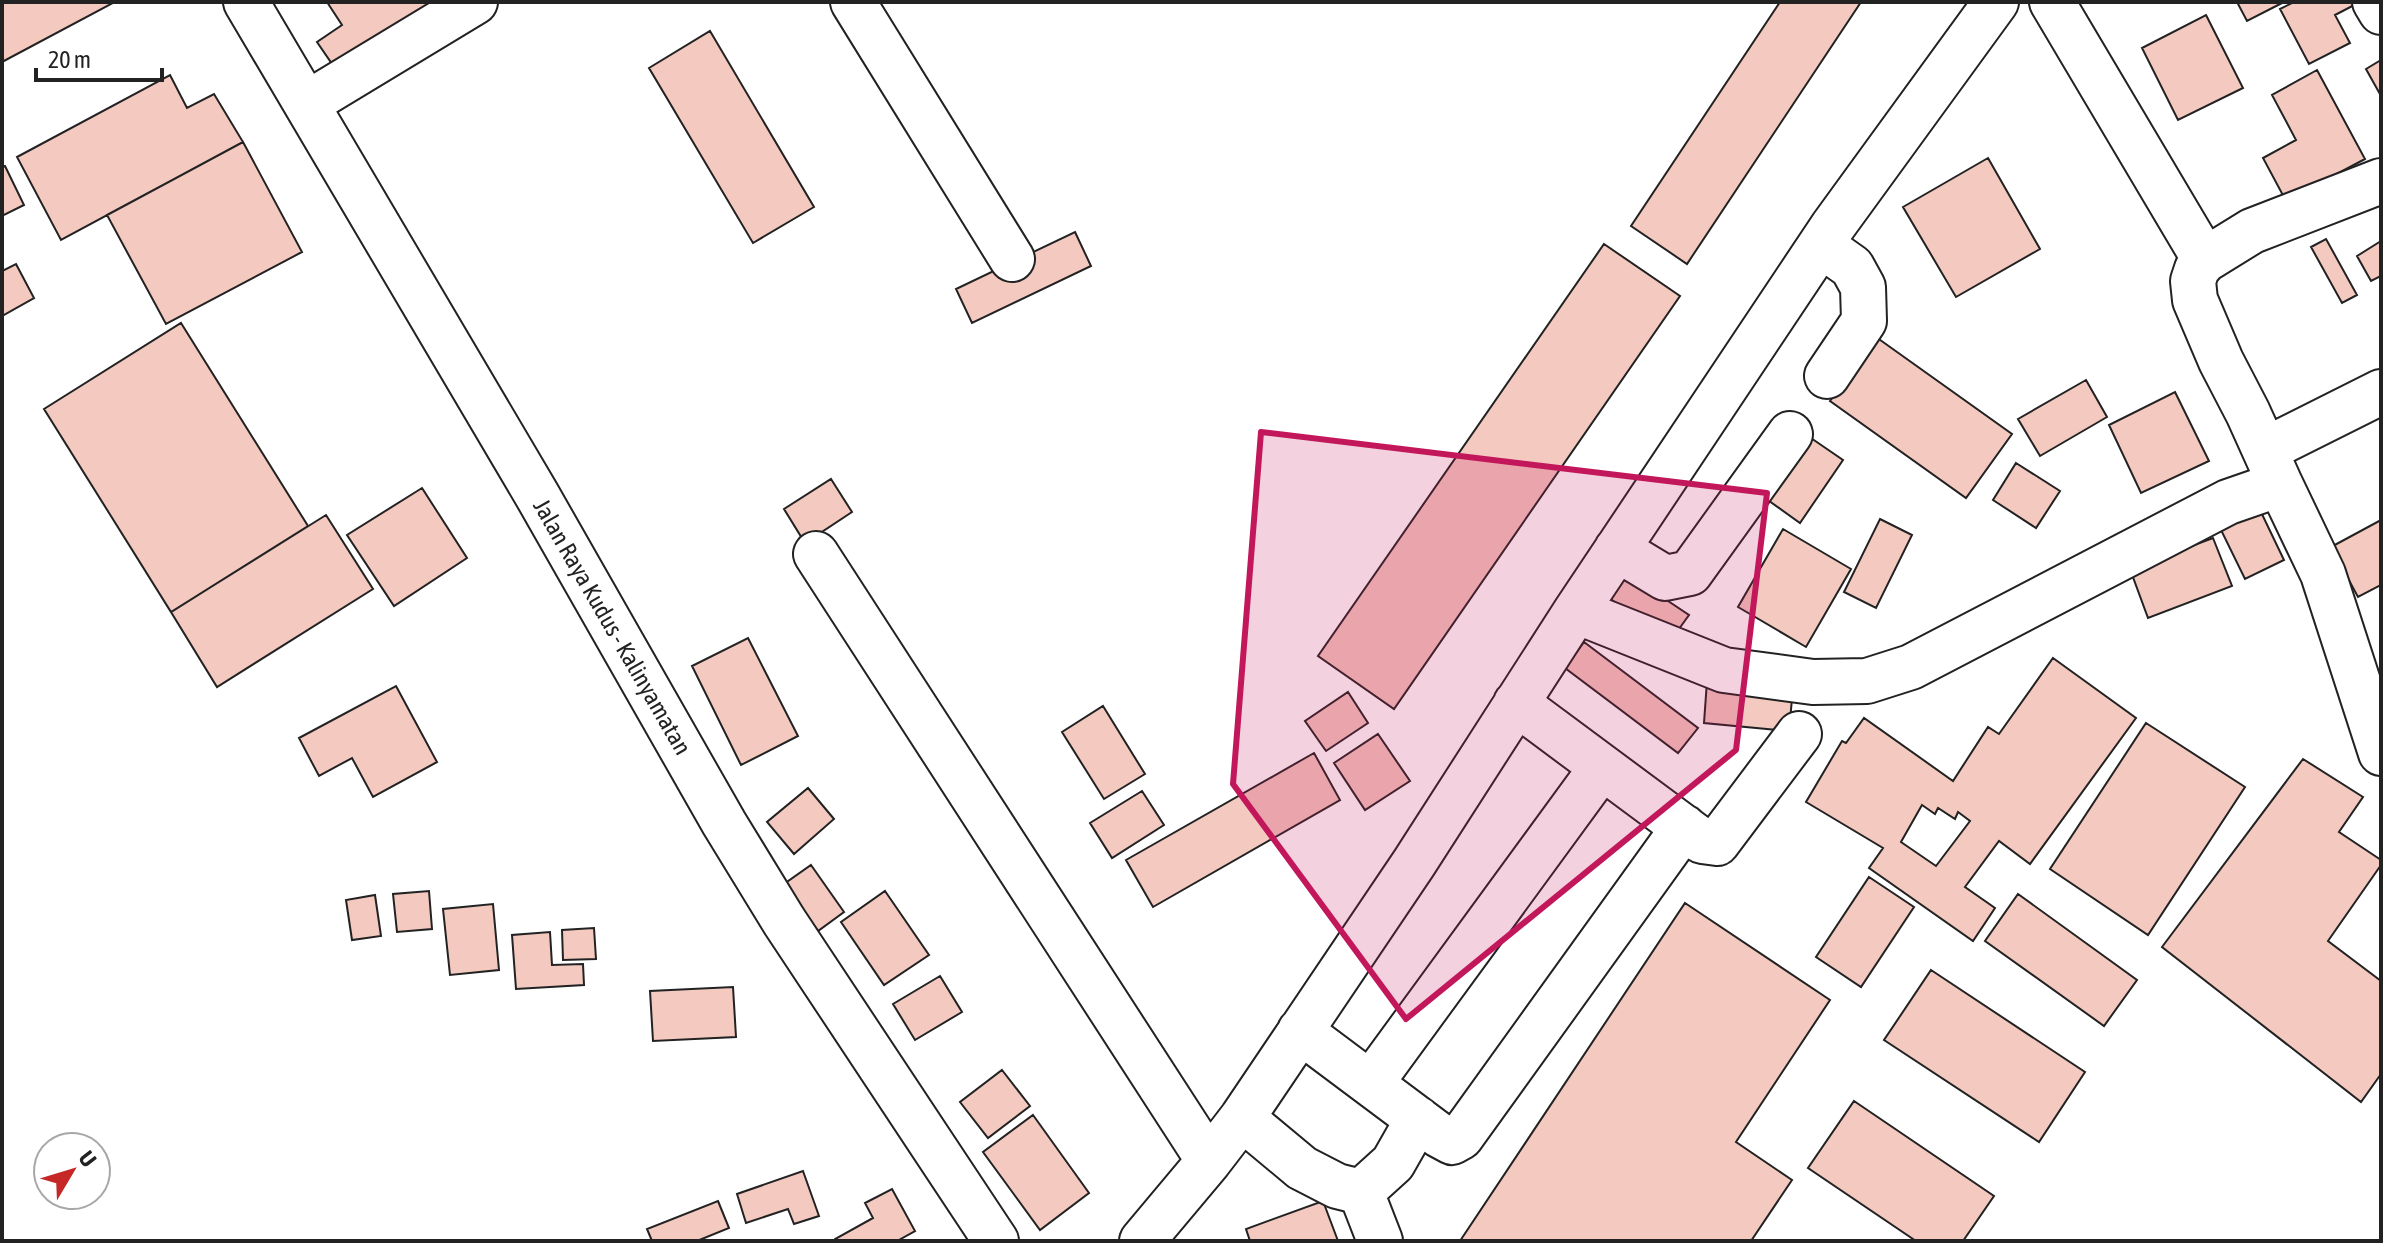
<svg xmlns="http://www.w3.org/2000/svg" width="2383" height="1243" font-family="'Asap Condensed',sans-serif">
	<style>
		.building { fill: #f3c9c0; stroke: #222; stroke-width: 2; fill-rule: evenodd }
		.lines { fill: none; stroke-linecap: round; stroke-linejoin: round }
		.minor-casing { stroke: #222; stroke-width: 48 }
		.major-casing { stroke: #222; stroke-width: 48 }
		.minor { stroke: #fff; stroke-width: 44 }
		.major { stroke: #fff; stroke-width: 44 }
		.marked { fill: #c2185b; fill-opacity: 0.2; stroke: #c2185b; stroke-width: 6; stroke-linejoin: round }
		.labels { text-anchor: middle; stroke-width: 6; stroke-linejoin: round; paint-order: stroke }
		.street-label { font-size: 24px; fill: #222; stroke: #fff }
	</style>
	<rect width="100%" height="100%" fill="#fff"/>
	<path class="building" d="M2,2H113V3L2,62Z
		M327,2H448L339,74L317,42L342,25Z
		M1780,2H1861L1687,264L1631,226Z
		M2237,2H2284L2247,21Z
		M2294,2H2360L2335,15L2350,43L2309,64L2280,9Z
		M2206,15L2243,88L2178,120L2142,48Z
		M710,31L814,207L753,243L649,68Z
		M2381,60V96L2366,69Z
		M2317,70L2365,159L2286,201L2263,158L2296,140L2272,95Z
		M170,75L187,108L214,94L243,142L61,240L17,157Z
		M243,142L302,252L166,324L107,215Z
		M1988,158L2040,249L1956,297L1903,207Z
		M5,166L24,205L2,216V167Z
		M1075,232L1091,266L972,323L956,289Z
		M2326,239L2357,295L2342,303L2311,247Z
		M2381,241V276L2371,281L2357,256Z
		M1604,244L1680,296L1394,709L1318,656Z
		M16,264L34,298L2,316V271Z
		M181,323L308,526L171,612L44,409Z
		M1876,337L2012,434L1966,498L1830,401Z
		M2086,380L2107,417L2040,456L2018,419Z
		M2175,392L2209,461L2141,493L2109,425Z
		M1808,436L1843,460L1800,523L1765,498Z
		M2016,463L2060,491L2036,528L1993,500Z
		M831,479L852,512L805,543L784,509Z
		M422,488L467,558L394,606L347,535Z
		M2260,510L2284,560L2245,579L2221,530Z
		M326,515L373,589L217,687L171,612Z
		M1880,519L1912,535L1876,608L1844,592Z
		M2381,520V585L2358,597L2331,547Z
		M1783,529L1851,569L1806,647L1738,607Z
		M2213,538L2232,586L2148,618L2130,569Z
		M1620,569L1689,615L1671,640L1603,594Z
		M748,638L798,736L741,765L692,666Z
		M1584,642L1698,728L1678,753L1565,668Z
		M2053,658L2136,718L2030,864L1999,841L1965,887L1995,908L1973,941L1869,868L1883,848L1806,802L1842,741L1846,743L1864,718L1953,781L1988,727L1999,734ZM1922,805L1935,814L1938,808L1955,819L1958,812L1970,821L1936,866L1901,842Z
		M1707,681L1793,688L1789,731L1704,723Z
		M396,686L437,762L373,797L352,758L319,776L299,738Z
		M1348,692L1368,723L1326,751L1305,721Z
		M1103,706L1145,774L1104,799L1062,732Z
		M2146,723L2245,787L2148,935L2050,869Z
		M1378,734L1410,781L1365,810L1334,763Z
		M1314,753L1340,800L1153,907L1126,860Z
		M2303,759L2363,797L2339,832L2381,860V865L2328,941L2381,981V1074L2361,1102L2162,947Z
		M808,788L834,819L794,854L767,822Z
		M1142,791L1164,825L1112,858L1090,823Z
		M811,865L844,912L818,931L784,884Z
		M1869,877L1914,907L1861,987L1816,957Z
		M429,891L432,929L397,932L393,894Z
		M885,891L929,955L884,985L841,922Z
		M2018,894L2137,980L2104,1026L1985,941Z
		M375,895L381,936L352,940L346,900Z
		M1685,903L1830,1000L1736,1142L1792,1180L1751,1241H1460Z
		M493,904L499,970L450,975L443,909Z
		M594,928L596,959L563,960L562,930Z
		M550,932L552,965L583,964L584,985L516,989L512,935Z
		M1931,970L2085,1072L2039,1142L1884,1040Z
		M940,976L962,1012L915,1040L893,1004Z
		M733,987L736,1037L653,1041L650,991Z
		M1002,1070L1030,1106L988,1138L960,1102Z
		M1854,1101L1994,1196L1963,1241H1916L1808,1168Z
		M1033,1115L1089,1193L1040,1230L983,1152Z
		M803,1171L819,1216L794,1224L788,1209L746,1223L737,1194Z
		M892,1189L915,1231L897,1241H835V1239L873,1218L865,1203Z
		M718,1201L729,1228L697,1241H652L647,1229Z
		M1323,1201L1338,1241H1250L1246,1229Z"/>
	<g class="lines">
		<g class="minor-casing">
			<path id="minor" d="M853,2L1012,259
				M2052,2L2205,260
				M2375,2L2381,12
				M308,103L475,2
				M1821,245L1852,267L1863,287L1864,321L1827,376
				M2265,450L2381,392
				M2280,484L2248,413L2221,361L2195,300L2193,281L2197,269L2205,260L2252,231L2381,181
				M1617,549L1665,578L1690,573L1790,434
				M816,554L1209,1161
				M1576,611L1724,670L1813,682L1867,681L1911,667L2228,502L2280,484L2323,574L2381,753
				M1516,703L1702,841L1717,843L1799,734
				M1300,1031L1439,1135L1452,1142L1461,1137L1684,827
				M1371,1083L1602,767
				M1242,1118L1302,1168L1337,1186L1361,1192L1393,1163L1418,1119
				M1361,1192L1380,1241
				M1142,1241L1209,1161L1242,1118L1414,863L1576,611L1833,226L1996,2"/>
		</g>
		<g class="major-casing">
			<path id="major" d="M246,2L537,495L724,823L784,921L996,1241"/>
		</g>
		<use href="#minor" class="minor"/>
		<use href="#major" class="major"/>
	</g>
	<path class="marked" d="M1261,432L1767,493L1736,750L1406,1019L1233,784Z"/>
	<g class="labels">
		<g class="street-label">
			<text transform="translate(612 627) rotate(60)" y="8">Jalan Raya Kudus - Kalinyamatan</text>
		</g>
	</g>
	<rect width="2383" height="1243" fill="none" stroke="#222222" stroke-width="8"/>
	<g transform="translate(72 1171) rotate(52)"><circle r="38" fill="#ffffff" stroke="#a7a7a7" stroke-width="2"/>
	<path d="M0-6L14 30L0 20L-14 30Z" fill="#c62828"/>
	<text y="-12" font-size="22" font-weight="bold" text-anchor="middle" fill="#222222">U</text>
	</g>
	<path d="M36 68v12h126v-12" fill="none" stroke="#222222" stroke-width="4"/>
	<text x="48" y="68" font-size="24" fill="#222222" stroke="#ffffff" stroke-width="6" paint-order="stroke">20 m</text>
</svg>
